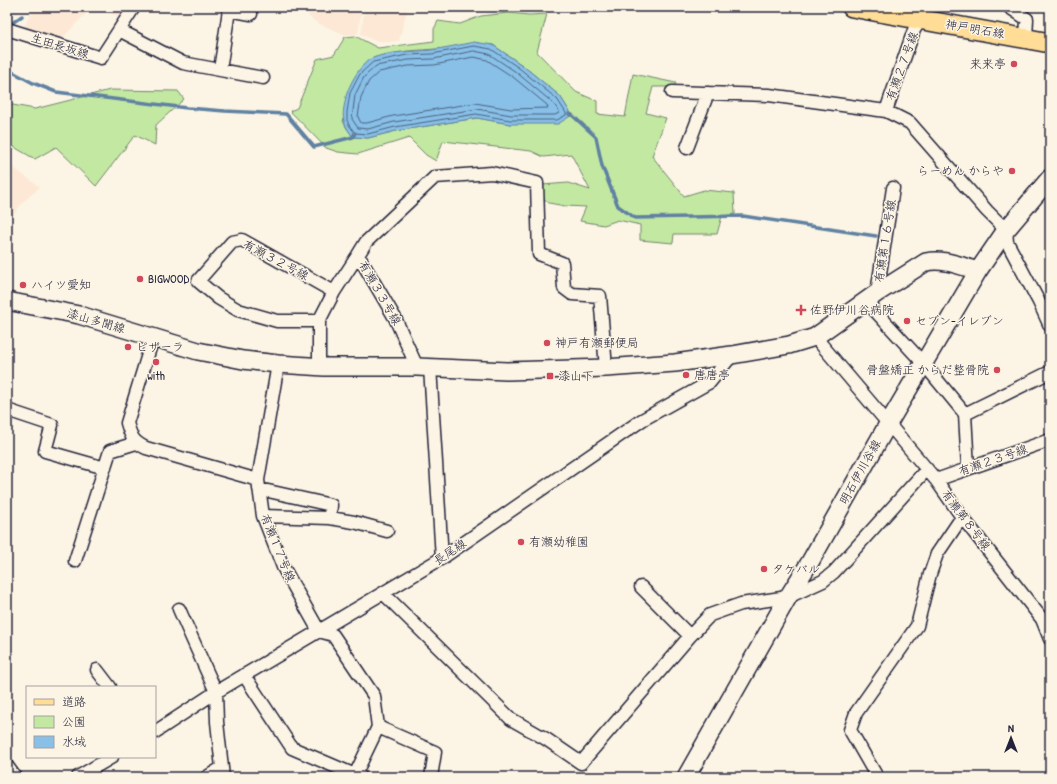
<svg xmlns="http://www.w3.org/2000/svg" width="1057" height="784" font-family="'Patrick Hand','Klee One',sans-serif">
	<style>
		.built { fill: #fde8d5 }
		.green { fill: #c3e8a2; stroke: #72856e; fill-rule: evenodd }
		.water { fill: #88c0e7; stroke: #5f81a2 }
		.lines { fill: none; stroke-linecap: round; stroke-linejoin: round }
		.shore { stroke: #4b6180; stroke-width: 1 }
		.stream { stroke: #5f81a2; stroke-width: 3.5 }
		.street-casing { stroke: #22223b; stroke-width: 15 }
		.secondary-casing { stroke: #22223b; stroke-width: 20 }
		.primary-casing { stroke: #22223b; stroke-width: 22 }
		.street { stroke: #fcf5e5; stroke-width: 12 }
		.secondary { stroke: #fcf5e5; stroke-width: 17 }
		.primary { stroke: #ffdd96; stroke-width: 19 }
		.poi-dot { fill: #d1495b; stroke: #fcf5e5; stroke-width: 1.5 }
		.labels { text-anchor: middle; stroke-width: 3; stroke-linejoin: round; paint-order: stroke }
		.street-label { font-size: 12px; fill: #22223b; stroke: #fcf5e5 }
		.poi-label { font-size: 12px; fill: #22223b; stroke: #fcf5e5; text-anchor: start }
	</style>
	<rect width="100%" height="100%" fill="#fcf5e5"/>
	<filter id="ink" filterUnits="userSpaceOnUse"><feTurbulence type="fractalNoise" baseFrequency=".025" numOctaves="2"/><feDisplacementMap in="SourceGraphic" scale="8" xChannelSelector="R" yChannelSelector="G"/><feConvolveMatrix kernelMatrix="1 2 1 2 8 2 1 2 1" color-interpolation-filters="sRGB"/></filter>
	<g filter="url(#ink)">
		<path class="built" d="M25,7H126L118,16L101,10H89L60,41L24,27L32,11Z
			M309,7H362L358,34L346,35L317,23L308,16Z
			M365,7H408L399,41L387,42L372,40L361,34Z
			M7,163L40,187L22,203L7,224Z"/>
		<path class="green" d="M508,13L529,15L547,14L537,52L576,92L597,101V114L625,117L633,74L676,83L673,87H653L646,113L666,118L652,156L684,196L704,190L734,193L735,214L722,216L717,234H674L673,243L640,240V225L618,220L604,225L580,221L586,207L565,206L549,203L541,196L542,185L568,183L590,190L571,154L544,157L531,151L443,141L436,161L426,155L409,138L358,154L338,152L326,148L290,111L297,108L317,59L334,55L345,37L355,36L378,48L434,41V29L438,21L460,24L481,16ZM493,45L522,65L560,96L572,115L510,124L477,118L396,131L368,138L353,137L346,127L343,121L372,58L407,51Z
			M110,90L178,91L184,99L156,125L155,145L135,135L96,186L56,147L35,159L7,143V104L35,109Z"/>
		<path class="water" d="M474,42L493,45L522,65L560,96L572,115L558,124H510L477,118L396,131L368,138L353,137C341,121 342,116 346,97C348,86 362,61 373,58C391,51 412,52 431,50C445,48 459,45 474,42Z"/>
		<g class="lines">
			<path class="shore" d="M474,46L491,49L519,68L557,99L566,113V115L557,120H510L476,114L395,127L368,134L355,133L349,125L347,120V112L350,93L360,74L373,62L407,55L432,54Z
				M474,51L489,54L516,72L553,103L559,111V113L555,115H511L477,109L394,122L368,129L358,128L352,119L355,95L364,77L376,66L408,60L433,59Z
				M474,57L487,60L513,77L547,105L548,108L511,109L475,103L393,116L367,123H361L358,117L361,97L369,81L379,72L408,66L434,65Z"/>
			<path class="stream" d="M8,26L22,16
				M7,69L33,83L56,92L187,108L225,111L286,114L314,147L353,137L355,133
				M569,114L572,115L596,137L602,166L618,206L635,218L743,216L876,236"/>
			<g class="street-casing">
				<path id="street" d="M925,7L921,19L914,30L886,111L910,123L987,211L1006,230L1007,242L1039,302L1050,326
					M1009,7L1027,19L1026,38
					M7,29L101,58L134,7
					M119,30L183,63L220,70L229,10L251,14
					M220,70L263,78
					M672,92L769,95L886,111
					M687,148L708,93
					M877,293L893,188
					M867,302L924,364L965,414L968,468
					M319,321H277L238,310L218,298L198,281L232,242L242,240L334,292
					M815,337L936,480L962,517L1042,619L1050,639
					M153,338L127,423C131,437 133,442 146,448L258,480
					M278,364L258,480L263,516L283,567L319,631L333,635L374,696L378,727L355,775L361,777
					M319,367V321L334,292L358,255
					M417,367L395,318L358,255L366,242L435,177L492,173L537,183L539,254L562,263L564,288L572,294L600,296L606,368
					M430,367L442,558
					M7,410L52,425L45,451L105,468
					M965,414L1050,372
					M936,480L1050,440
					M259,489L331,505L330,518
					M263,516L330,518L354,522L387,531
					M75,561L110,451L136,443
					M641,587L690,636
					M383,593L511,719L546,739L581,763L690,636L710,615L741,604L788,597L823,581L834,572L927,469
					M179,609L216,692L217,722L223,777
					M97,670L110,687
					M244,675L292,748L355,775
					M378,727L435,752L431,777
					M155,732L216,692L442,558L642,420L710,382L732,355
					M7,766L15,777
					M78,777L112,757
					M207,777L222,768
					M877,777L850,730L856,713L917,626L930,574L937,554L962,517"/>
			</g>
			<g class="secondary-casing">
				<path id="secondary" d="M7,301L79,315L198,351L243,360L278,364L324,367H417L507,371L606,368L675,363L732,355L789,345L815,337L877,293L926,262C943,258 961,266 978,271
					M686,777L788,597L810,562L888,424L978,271L1006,230L1050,178"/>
			</g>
			<g class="primary-casing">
				<path id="primary" d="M852,7L1050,43"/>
			</g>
			<use href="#street" class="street"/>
			<use href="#secondary" class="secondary"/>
			<use href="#primary" class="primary"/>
		</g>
	</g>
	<g class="poi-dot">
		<circle cx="1014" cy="64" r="4"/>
		<circle cx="1012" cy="171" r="4"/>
		<circle cx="140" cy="279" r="4"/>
		<circle cx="23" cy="285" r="4"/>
		<path d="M799 304h4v4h4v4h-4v4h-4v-4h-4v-4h4z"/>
		<circle cx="907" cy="321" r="4"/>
		<circle cx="547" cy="343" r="4"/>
		<circle cx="128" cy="347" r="4"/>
		<circle cx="156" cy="362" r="4"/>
		<circle cx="997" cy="370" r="4"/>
		<circle cx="686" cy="375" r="4"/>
		<rect x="546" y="372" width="8" height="8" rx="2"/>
		<circle cx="521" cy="542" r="4"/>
		<circle cx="764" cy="569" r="4"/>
	</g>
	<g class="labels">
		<g class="street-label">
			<text transform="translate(975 29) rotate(10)" y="4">神戸明石線</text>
			<text transform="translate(60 46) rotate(17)" y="4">生田長坂線</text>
			<text transform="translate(902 66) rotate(-70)" y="4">有瀬２７号線</text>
			<text transform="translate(885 241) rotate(-81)" y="4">有瀬第１６号線</text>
			<text transform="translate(276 260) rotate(28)" y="4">有瀬３２号線</text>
			<text transform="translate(380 293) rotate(60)" y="4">有瀬３３号線</text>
			<text transform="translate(96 321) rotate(16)" y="4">漆山多聞線</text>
			<text transform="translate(993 460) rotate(-19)" y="4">有瀬２３号線</text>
			<text transform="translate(860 472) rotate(-61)" y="4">明石伊川谷線</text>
			<text transform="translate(966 520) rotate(53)" y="4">有瀬第８号線</text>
			<text transform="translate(278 548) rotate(68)" y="4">有瀬１７号線</text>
			<text transform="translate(450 552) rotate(-34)" y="4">長尾線</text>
		</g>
		<g class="poi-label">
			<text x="1006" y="68" text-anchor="end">来来亭</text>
			<text x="1004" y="175" text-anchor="end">らーめん からや</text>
			<text x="148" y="283">BIGWOOD</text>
			<text x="31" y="289">ハイツ愛知</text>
			<text x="810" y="314">佐野伊川谷病院</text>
			<text x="915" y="325">セブン-イレブン</text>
			<text x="555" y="347">神戸有瀬郵便局</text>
			<text x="136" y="351">ピザーラ</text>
			<text x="989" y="374" text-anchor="end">骨盤矯正 からだ整骨院</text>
			<text x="694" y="379">唐唐亭</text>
			<text x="156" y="380" text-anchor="middle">with</text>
			<text x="558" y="380">漆山下</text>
			<text x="529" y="546">有瀬幼稚園</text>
			<text x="772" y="573">タケバル</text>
		</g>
	</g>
	<rect width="1057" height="784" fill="none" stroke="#fcf5e5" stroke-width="24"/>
	<rect x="12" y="12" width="1033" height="760" fill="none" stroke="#22223b" stroke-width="1.5" filter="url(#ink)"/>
	<rect x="26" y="686" width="130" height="72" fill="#fcf5e5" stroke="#a5a1a1"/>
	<rect x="34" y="699" width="20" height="6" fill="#ffdd96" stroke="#a5a1a1"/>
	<text x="62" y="706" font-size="12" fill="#22223b">道路</text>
	<rect x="34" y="716" width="20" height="12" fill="#c3e8a2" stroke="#a5a1a1"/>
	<text x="62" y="726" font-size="12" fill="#22223b">公園</text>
	<rect x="34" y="736" width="20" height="12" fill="#88c0e7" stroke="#a5a1a1"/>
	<text x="62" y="746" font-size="12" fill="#22223b">水域</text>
	<g transform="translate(1011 738)" stroke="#fcf5e5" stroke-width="3" paint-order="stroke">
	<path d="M0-3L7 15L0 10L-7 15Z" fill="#22223b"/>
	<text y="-6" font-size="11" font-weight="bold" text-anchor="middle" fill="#22223b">N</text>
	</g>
</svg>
